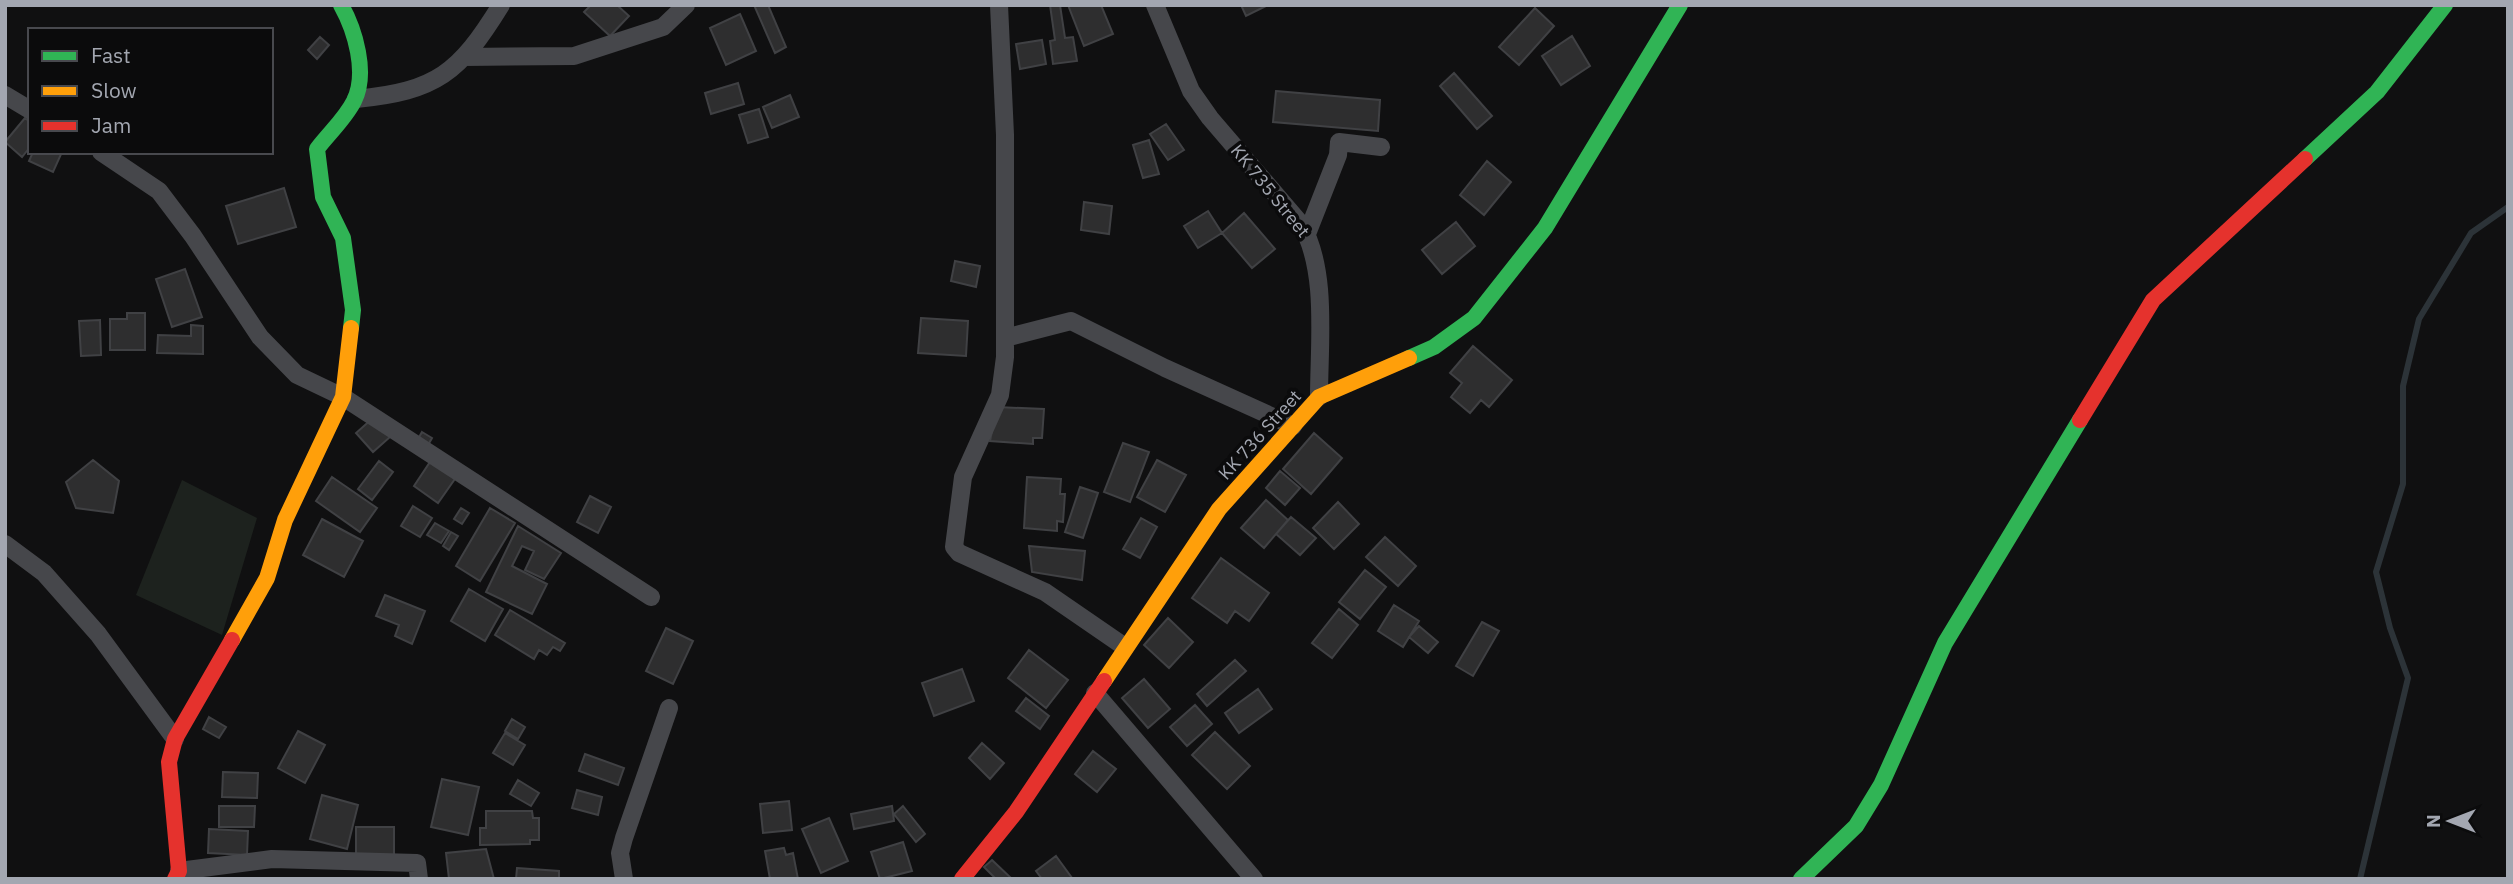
<svg xmlns="http://www.w3.org/2000/svg" width="2513" height="884" font-family="'IBM Plex Sans',sans-serif">
	<style>
		.green { fill: #1d221e }
		.lines { fill: none; stroke-linecap: round; stroke-linejoin: round }
		.stream { stroke: #2c3338; stroke-width: 6 }
		.building { fill: #2e2e2f; stroke: #404144; stroke-width: 2 }
		.street { stroke: #46474b; stroke-width: 18 }
		.fast { stroke: #30b455; stroke-width: 16 }
		.slow { stroke: #ff9f0a; stroke-width: 16 }
		.jam { stroke: #e5322d; stroke-width: 16 }
		.labels { text-anchor: middle; stroke-width: 7; stroke-linejoin: round; paint-order: stroke }
		.street-label { font-size: 18px; fill: #a3a7b1; stroke: #0b0b0c }
	</style>
	<rect width="100%" height="100%" fill="#101011"/>
	<path class="green" d="M182,480L257,518L222,635L136,595Z"/>
	<g class="lines">
		<path class="stream" d="M2360,879L2408,678L2390,628L2376,572L2403,484V386L2419,319L2471,233L2508,207"/>
	</g>
	<path class="building" d="M591,5H617L629,16L610,36L584,12Z
		M754,5H768L786,47L775,53Z
		M1050,5H1060L1065,38L1073,37L1077,61L1053,64L1050,41L1055,40Z
		M1068,5H1101L1113,34L1084,46Z
		M1241,5H1268L1246,16Z
		M1535,8L1554,26L1519,65L1499,47Z
		M740,14L756,51L726,65L710,28Z
		M1572,36L1590,66L1561,85L1542,56Z
		M320,37L329,45L317,59L308,50Z
		M1042,40L1046,64L1020,69L1016,44Z
		M1454,73L1492,116L1477,129L1440,86Z
		M738,83L744,104L711,114L705,93Z
		M1276,91L1380,100L1378,131L1273,122Z
		M790,95L799,117L772,128L763,107Z
		M759,109L768,137L748,143L739,115Z
		M25,118L30,122V147L22,157L5,142Z
		M1166,124L1184,150L1168,160L1150,134Z
		M1149,140L1159,174L1143,178L1133,145Z
		M33,152H62L53,172L29,161Z
		M1487,161L1511,182L1484,215L1460,195Z
		M284,188L296,227L238,244L226,206Z
		M1084,202L1112,206L1109,234L1081,230Z
		M1208,211L1222,233L1198,248L1184,226Z
		M1244,213L1275,249L1252,268L1222,233Z
		M1456,222L1475,246L1442,274L1422,250Z
		M955,261L980,266L976,287L951,281Z
		M185,269L202,317L172,327L156,279Z
		M127,313H145V350H110V319H127Z
		M921,318L968,321L966,356L918,353Z
		M100,320L101,355L81,356L79,321Z
		M191,325L203,326V354L157,353L158,335L191,336Z
		M1473,346L1512,380L1489,407L1481,400L1470,413L1451,397L1462,383L1450,373Z
		M997,407L1044,409L1042,438H1033V444L990,441Z
		M373,418L390,437L373,452L356,433Z
		M422,432L432,438L428,445L418,439Z
		M1314,433L1342,458L1311,494L1283,469Z
		M1123,443L1149,452L1130,502L1104,492Z
		M432,459L457,476L438,503L414,486Z
		M93,460L119,481L113,513L76,508L66,482Z
		M1157,460L1186,475L1165,512L1137,497Z
		M379,461L393,472L372,500L358,489Z
		M1280,471L1300,488L1285,505L1266,488Z
		M332,477L377,508L360,532L316,501Z
		M1027,477L1061,479L1060,494H1065L1063,522L1057,521V531L1024,528Z
		M1080,487L1098,493L1083,538L1065,532Z
		M590,496L611,507L598,533L577,522Z
		M1266,500L1288,520L1264,548L1241,528Z
		M1338,502L1359,524L1334,549L1313,528Z
		M413,506L432,518L420,537L401,526Z
		M461,508L469,513L462,524L454,519Z
		M490,508L515,523L480,581L456,566Z
		M1291,517L1316,538L1300,555L1276,534Z
		M1141,518L1157,527L1140,558L1123,549Z
		M322,519L363,541L344,577L303,555Z
		M435,523L449,531L441,543L427,535Z
		M518,526L561,553L544,579L525,570L534,551L522,546L512,566L547,584L532,614L486,592Z
		M451,532L458,536L449,550L443,546Z
		M1385,537L1416,566L1398,586L1366,557Z
		M1029,546L1085,551L1082,580L1032,572Z
		M1221,558L1269,593L1249,621L1235,611L1227,623L1192,598Z
		M1365,570L1386,587L1360,619L1339,602Z
		M469,589L503,609L485,641L451,621Z
		M385,595L425,611L412,644L395,636L399,625L376,616Z
		M1394,605L1419,621L1403,647L1378,631Z
		M1339,609L1358,625L1332,658L1312,643Z
		M510,610L565,643L560,651L553,647L547,655L539,650L534,659L495,635Z
		M1168,618L1193,642L1169,668L1144,645Z
		M1482,622L1499,631L1473,676L1456,666Z
		M1419,626L1438,642L1428,653L1409,637Z
		M666,628L693,641L673,684L646,671Z
		M1029,650L1068,680L1046,708L1008,678Z
		M1235,660L1246,671L1207,706L1197,694Z
		M962,669L974,701L934,716L922,683Z
		M1144,679L1170,709L1148,728L1122,698Z
		M1258,689L1272,709L1239,733L1225,713Z
		M1026,698L1049,716L1040,729L1016,711Z
		M1195,705L1212,724L1187,746L1170,727Z
		M209,717L226,727L219,738L203,729Z
		M512,719L525,727L518,739L505,731Z
		M298,731L325,745L305,783L278,768Z
		M1215,732L1250,766L1227,789L1192,755Z
		M505,733L525,745L513,765L493,753Z
		M982,743L1004,763L990,779L969,758Z
		M1093,751L1116,769L1097,792L1075,774Z
		M585,754L624,768L618,785L579,771Z
		M223,772L258,773L257,798L222,797Z
		M442,779L479,787L468,835L431,827Z
		M518,780L539,793L531,806L510,794Z
		M577,790L602,797L598,815L572,808Z
		M322,795L358,805L347,849L310,839Z
		M789,801L792,830L763,833L760,804Z
		M219,806H255L254,827H219Z
		M892,806L894,821L854,829L851,814Z
		M903,806L925,834L916,842L894,814Z
		M486,811H532L533,818H539V840H530V844L480,845V828H486Z
		M829,818L848,861L821,873L802,829Z
		M356,827H394V857H356Z
		M209,829L248,831L247,855L208,853Z
		M903,842L912,871L880,879L871,852Z
		M784,848L786,855L793,853L798,879H770L765,851Z
		M486,849L494,879H449L446,853Z
		M1056,856L1072,878L1071,879H1042L1036,871Z
		M992,860L1012,879H996L984,867Z
		M517,868L559,871V879H516Z"/>
	<g class="lines">
		<path class="street" d="M999,5L1005,135V357L1000,395L963,477L954,547L959,553L1045,592L1125,647
			M1155,5L1191,91L1210,118L1301,224C1328,270 1319,343 1319,397
			M464,57L574,56L663,27L686,5
			M5,95L30,110
			M356,99C437,91 459,73 501,5
			M101,152L159,191L193,236L260,337L297,375L343,397L651,597
			M1307,234L1338,155L1339,142L1381,147
			M1005,338L1071,321L1165,368L1293,426
			M5,544L44,573L98,634L175,739
			M1095,693L1254,879
			M179,871L272,859L417,863L419,879
			M624,879L620,853L624,838L669,708"/>
		<path class="fast" d="M341,5C355,30 368,73 354,101C345,119 329,133 317,149L323,197L343,238L353,310L351,328
			M2305,159L2377,92L2445,5
			M1409,358L1434,347L1474,318L1545,228L1680,5
			M1801,879L1856,826L1881,785L1945,643L2080,420"/>
		<path class="slow" d="M232,640L267,578L285,520L343,397L351,328
			M1104,681L1219,509L1319,397L1409,358"/>
		<path class="jam" d="M2080,420L2153,300L2305,159
			M175,879L179,871L169,762L175,739L232,640
			M962,879L1016,812L1104,681"/>
	</g>
	<g class="labels">
		<g class="street-label">
			<text transform="translate(1270 191) rotate(51)" y="6">KK 735 Street</text>
			<text transform="translate(1260 435) rotate(-48)" y="6">KK 736 Street</text>
		</g>
	</g>
	<rect width="2513" height="884" fill="none" stroke="#a3a7b1" stroke-width="14"/>
	<rect x="28" y="28" width="245" height="126" fill="#0b0b0c" stroke="#48494e" stroke-width="2"/>
	<rect x="42" y="51" width="35" height="10" fill="#30b455" stroke="#48494e" stroke-width="2"/>
	<text x="91" y="63" font-size="21" fill="#a3a7b1">Fast</text>
	<rect x="42" y="86" width="35" height="10" fill="#ff9f0a" stroke="#48494e" stroke-width="2"/>
	<text x="91" y="98" font-size="21" fill="#a3a7b1">Slow</text>
	<rect x="42" y="121" width="35" height="10" fill="#e5322d" stroke="#48494e" stroke-width="2"/>
	<text x="91" y="133" font-size="21" fill="#a3a7b1">Jam</text>
	<g transform="translate(2450 821) rotate(270)" stroke="#0b0b0c" stroke-width="5" paint-order="stroke">
	<path d="M0-5L12 26L0 18L-12 26Z" fill="#a3a7b1"/>
	<text y="-10" font-size="19" font-weight="bold" text-anchor="middle" fill="#a3a7b1">N</text>
	</g>
</svg>
